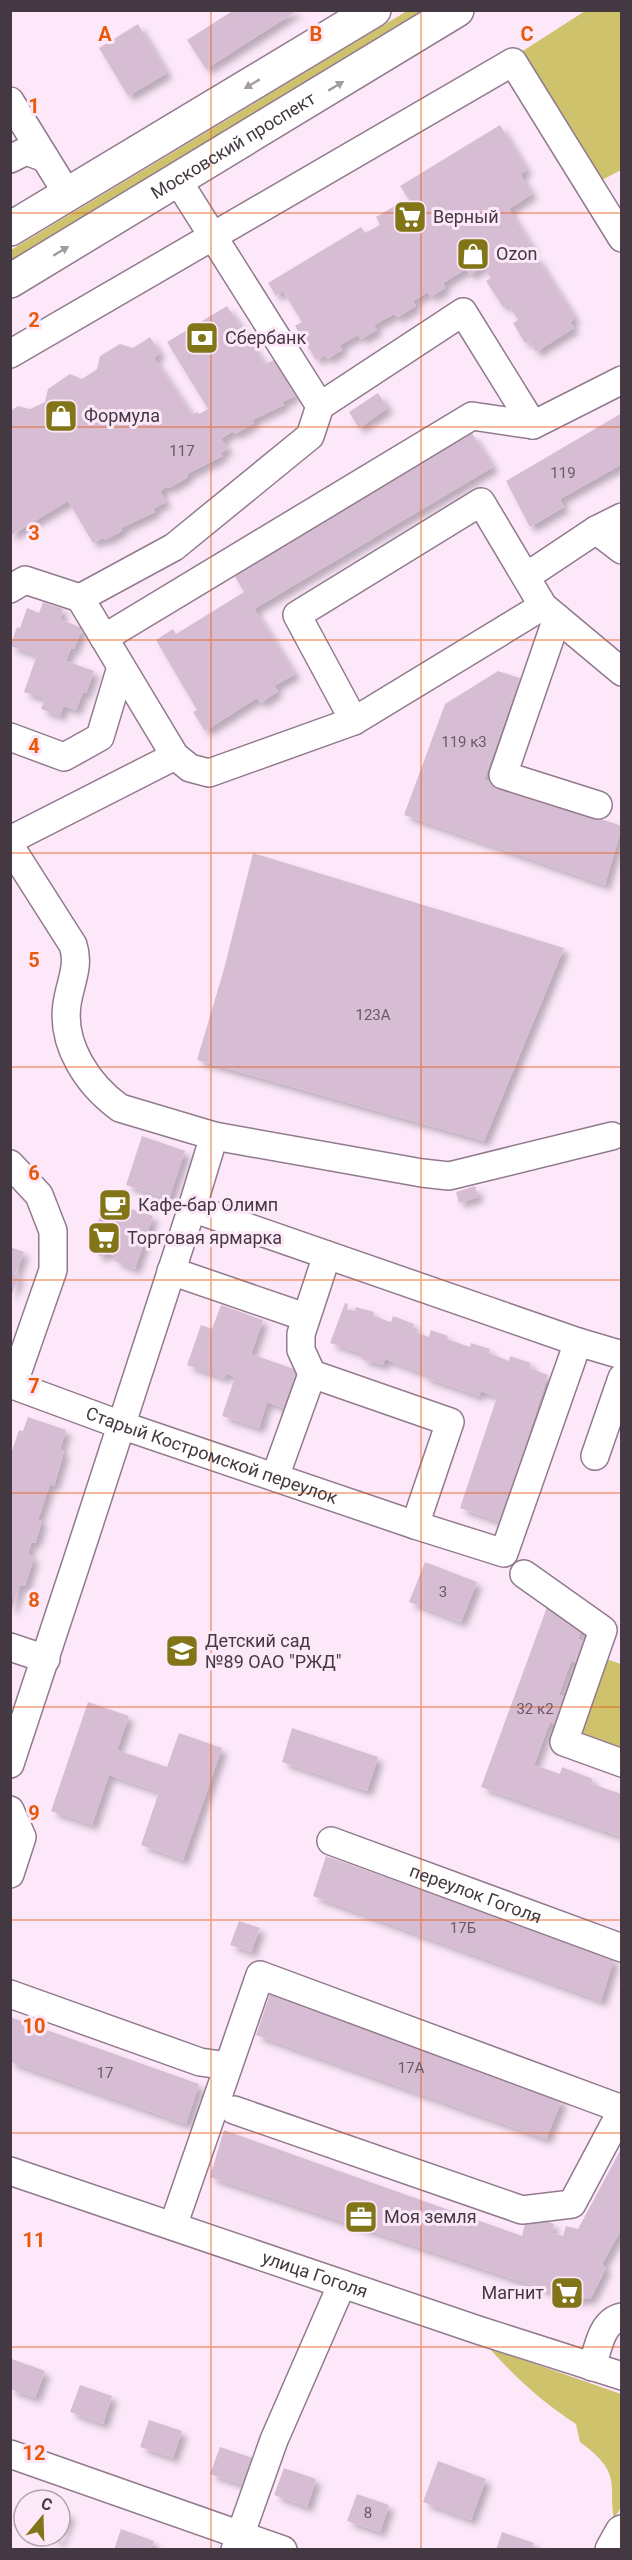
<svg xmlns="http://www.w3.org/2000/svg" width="632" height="2560" font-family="Roboto,sans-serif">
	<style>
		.green { fill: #cfc26c }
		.building { fill: #d7bdd3; filter: url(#shadow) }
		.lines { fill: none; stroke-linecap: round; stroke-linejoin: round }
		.minor-casing { stroke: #917a8e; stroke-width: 30 }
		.major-casing { stroke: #917a8e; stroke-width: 36 }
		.minor { stroke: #fff; stroke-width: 27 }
		.major { stroke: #fff; stroke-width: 33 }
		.oneway { fill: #a29ca0 }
		.grid { fill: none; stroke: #e8590c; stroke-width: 1.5; stroke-opacity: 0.55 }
		.labels { text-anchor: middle; stroke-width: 6; stroke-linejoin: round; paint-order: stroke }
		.number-label { font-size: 15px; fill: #695a66 }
		.street-label { font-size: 18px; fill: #443942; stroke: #fde8fa }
		.poi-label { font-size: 18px; fill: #443942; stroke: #fde8fa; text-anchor: start }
		.grid-label { font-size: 20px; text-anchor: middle; font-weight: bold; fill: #e8590c; stroke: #fde8fa; stroke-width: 6; stroke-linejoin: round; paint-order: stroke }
	</style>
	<defs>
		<filter id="shadow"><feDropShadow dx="5.5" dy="5.5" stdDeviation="3" flood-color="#0004"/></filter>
	</defs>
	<rect width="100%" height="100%" fill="#fde8fa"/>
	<path class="green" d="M407,11H425L11,261V250Z
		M585,11H621V170L600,181L515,56Z
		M603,1658L621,1664V1756L576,1739Z
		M489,2348L621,2394V2507L614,2519C611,2506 613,2492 611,2480C608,2463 592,2451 580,2442L576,2424C541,2401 517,2379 489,2348Z"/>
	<path class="building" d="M234,10H298L206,69L187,40Z
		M138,24L167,73L128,96L99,48Z
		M500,125L527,170L520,174L532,194L509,209L533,249L529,252L533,258L536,256L575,318L570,322L574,328L536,352L529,341L525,343L513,323L518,320L508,304L503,307L486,281L491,278L483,266L470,275L466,269L443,283L445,288L431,297L428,292L413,301L416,306L398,317L394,314L374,325L377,330L361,339L358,335L340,345L342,350L327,359L325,355L316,360L295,326L302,322L283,291L276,296L268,283L361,227L365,233L380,225L376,217L398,204L400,207L410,201L400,186Z
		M227,306L262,360L265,364L274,360L295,396L282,402L284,405L252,420L254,423L235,434L233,431L221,439L228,449L220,453L223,456L187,474L188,477L169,488L168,486L160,491L166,502L153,509L155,512L121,528L122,531L105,540L103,538L93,543L68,501L10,536V411L18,406L30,409L45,402L48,389L70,374L82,379L97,369L100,356L120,344L133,348L150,337L160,353L154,358L192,415L197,412L199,414L208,409L167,342Z
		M378,393L388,408L359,428L349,412Z
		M622,413V464L560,499L564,507L530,527L506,481Z
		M472,433L493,467L254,609L295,674L274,686L278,691L261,703L257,698L205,731L193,712L197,710L156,640L173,629L176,634L244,592L234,575Z
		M43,602L63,609L60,619L82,628L74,649L71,648L66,661L94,671L86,693L83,692L76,710L63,706L60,716L41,709L45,699L24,692L37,655L10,646L17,627L20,628L27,608L39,613Z
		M498,671L520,678L484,780L622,826L605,885L404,815L445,704Z
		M253,853L564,948L484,1141L197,1060L224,969Z
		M142,1136L185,1151L169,1199L126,1185Z
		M475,1186L478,1197L459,1203L456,1192Z
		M113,1203L153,1216L135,1269L115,1261L116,1257L105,1252L102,1257L98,1255L92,1241L104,1204Z
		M10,1247L24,1252L15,1274L19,1276L11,1296Z
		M345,1303L348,1304L347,1309L355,1311L356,1307L374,1312L373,1316L391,1322L393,1316L414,1324L412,1331L429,1337L431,1330L448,1336L447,1339L470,1347L471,1343L490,1349L489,1353L509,1361L510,1356L531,1363L529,1368L548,1375L500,1522L460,1508L497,1397L481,1391L479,1396L424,1377L425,1374L385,1359L383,1365L361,1359L363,1354L330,1343Z
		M221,1305L263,1320L251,1354L297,1370L283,1408L267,1402L259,1428L222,1416L235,1377L226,1374L224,1378L187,1365L201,1325L212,1329Z
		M28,1417L66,1430L60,1450L64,1451L54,1486L50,1484L38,1520L42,1521L35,1543L31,1542L28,1555L34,1557L25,1586L20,1585L12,1609L10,1608V1457L19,1430L23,1431Z
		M425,1562L477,1582L461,1622L409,1602Z
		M547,1607L585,1621L578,1639L585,1642L577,1663L571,1661L559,1695L565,1697L555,1724L550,1722L534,1765L560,1774L562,1767L593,1779L591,1784L622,1794V1837L481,1787Z
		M88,1702L129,1716L117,1750L167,1767L179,1733L222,1748L183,1860L141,1845L159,1792L109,1775L92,1825L51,1811Z
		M292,1728L378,1757L367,1791L282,1762Z
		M326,1856L614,1959L601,2001L313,1896Z
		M239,1921L260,1928L251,1952L230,1945Z
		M271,1991L562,2100L546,2139L256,2035Z
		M10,2017L199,2084L186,2124L10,2062Z
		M224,2130L522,2236L527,2214L554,2224L552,2233L563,2236L566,2226L578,2229L622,2147V2228L602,2264L606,2268L591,2298L576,2300L210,2177Z
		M12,2359L45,2371L35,2398L10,2389Z
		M80,2385L112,2396L103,2424L70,2412Z
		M149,2420L182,2431L173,2458L140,2447Z
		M220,2447L253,2458L243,2485L210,2474Z
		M438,2461L486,2479L471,2520L423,2502Z
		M284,2468L316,2479L307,2507L274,2495Z
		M357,2494L389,2505L380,2532L347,2521Z
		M60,2510L70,2514L60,2542L47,2536H60Z
		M121,2529L154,2541L150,2550H114Z
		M502,2532L534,2543L532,2550H496Z"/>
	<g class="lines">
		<g class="minor-casing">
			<g id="minor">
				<path d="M10,101L68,195"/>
				<path d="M10,159L26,151L45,158"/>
				<path d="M178,181L320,406"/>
				<path d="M10,354L513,62L622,238"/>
				<path d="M596,530L622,550"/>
				<path d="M527,576L596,530L622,517"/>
				<path d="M10,589L25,580L80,598L175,756L190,768L209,773L354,721"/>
				<path d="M80,598L174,547L310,436L320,406L463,312L533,425L622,380"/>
				<path d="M543,606L354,721L297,615L481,502L543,606L622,672"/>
				<path d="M557,618L503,775L598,805"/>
				<path d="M104,638L472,416L533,425"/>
				<path d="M10,737L64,757L100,737L121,667"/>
				<path d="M10,840L175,756"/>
				<path d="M10,846L73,945C80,966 70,983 67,1004C61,1045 88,1085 120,1108L214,1136"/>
				<path d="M10,1164L39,1195L53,1231V1270L13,1385"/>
				<path d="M192,1208L214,1136L422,1173L449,1176L612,1136"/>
				<path d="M171,1271L305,1317"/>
				<path d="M578,1342L622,1355"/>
				<path d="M312,1374L301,1350V1334L327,1255"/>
				<path id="s1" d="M10,1384L121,1425L415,1525L504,1553L578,1342L192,1208C131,1394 72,1579 10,1764"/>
				<path d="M595,1456L622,1378"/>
				<path d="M275,1477L312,1374L450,1422L415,1525"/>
				<path d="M524,1574L603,1630L564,1742L622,1763"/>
				<path d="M10,1647L46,1659"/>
				<path d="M10,1810L22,1837L10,1874"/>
				<path id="s2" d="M331,1841L622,1948"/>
				<path d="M10,1994L200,2062L228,2066"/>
				<path d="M234,2110L522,2210L572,2204L622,2110"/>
				<path id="s3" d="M10,2171L478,2330L622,2376"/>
				<path d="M173,2226L260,1975L622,2109"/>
				<path d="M592,2367C598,2349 601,2321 622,2317"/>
				<path d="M10,2454L283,2550"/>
				<path d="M235,2550L274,2440L342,2284"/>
			</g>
		</g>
		<g class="major-casing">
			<g id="major">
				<path d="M10,229L374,10"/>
				<path id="s4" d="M10,281L457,10"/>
				<path d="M612,2550L622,2532"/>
			</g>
		</g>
		<use href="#minor" class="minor"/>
		<use href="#major" class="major"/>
	</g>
	<defs><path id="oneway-solid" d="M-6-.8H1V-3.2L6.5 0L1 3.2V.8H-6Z" transform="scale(1.5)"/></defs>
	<g class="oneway">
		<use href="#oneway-solid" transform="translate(252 84) rotate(149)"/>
		<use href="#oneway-solid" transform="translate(336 86) rotate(-31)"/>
		<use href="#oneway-solid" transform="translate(61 251) rotate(-31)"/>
	</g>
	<path class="grid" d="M211,10V2550M421,10V2550M10,213H622M10,427H622M10,640H622M10,853H622M10,1067H622M10,1280H622M10,1493H622M10,1707H622M10,1920H622M10,2133H622M10,2347H622"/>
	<defs>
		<g id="supermarket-square" transform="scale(1.725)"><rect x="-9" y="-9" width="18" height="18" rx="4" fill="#827518" stroke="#fde8fa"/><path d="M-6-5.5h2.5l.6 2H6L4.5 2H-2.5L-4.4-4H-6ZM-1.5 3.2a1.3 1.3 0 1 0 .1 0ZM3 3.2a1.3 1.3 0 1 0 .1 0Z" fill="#fff"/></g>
		<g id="shop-square" transform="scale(1.725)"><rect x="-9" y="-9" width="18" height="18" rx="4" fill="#827518" stroke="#fde8fa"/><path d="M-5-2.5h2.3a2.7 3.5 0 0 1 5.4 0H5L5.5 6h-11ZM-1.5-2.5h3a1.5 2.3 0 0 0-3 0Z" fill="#fff"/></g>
		<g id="bank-square" transform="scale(1.725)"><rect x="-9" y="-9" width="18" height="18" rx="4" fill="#827518" stroke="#fde8fa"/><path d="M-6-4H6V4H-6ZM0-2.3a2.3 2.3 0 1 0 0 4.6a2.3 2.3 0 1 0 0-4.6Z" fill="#fff"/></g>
		<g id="cafe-square" transform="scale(1.725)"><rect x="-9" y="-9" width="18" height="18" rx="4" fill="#827518" stroke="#fde8fa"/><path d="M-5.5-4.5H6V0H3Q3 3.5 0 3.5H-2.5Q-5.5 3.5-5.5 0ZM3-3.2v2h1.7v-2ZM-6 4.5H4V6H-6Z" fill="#fff"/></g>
		<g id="school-square" transform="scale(1.725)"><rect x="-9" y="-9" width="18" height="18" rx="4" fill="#827518" stroke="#fde8fa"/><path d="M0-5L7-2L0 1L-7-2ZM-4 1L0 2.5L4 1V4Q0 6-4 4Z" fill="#fff"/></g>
		<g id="office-square" transform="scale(1.725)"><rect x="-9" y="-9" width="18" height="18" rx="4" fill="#827518" stroke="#fde8fa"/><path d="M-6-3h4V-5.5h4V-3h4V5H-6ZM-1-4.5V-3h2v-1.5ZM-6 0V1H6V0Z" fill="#fff"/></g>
	</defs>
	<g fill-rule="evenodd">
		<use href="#supermarket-square" x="410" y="217"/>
		<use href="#shop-square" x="473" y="254"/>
		<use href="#bank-square" x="202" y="338"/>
		<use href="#shop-square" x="61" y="416"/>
		<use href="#cafe-square" x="115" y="1205"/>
		<use href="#supermarket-square" x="104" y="1238"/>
		<use href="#school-square" x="182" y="1651"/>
		<use href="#office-square" x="361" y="2217"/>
		<use href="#supermarket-square" x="567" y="2293"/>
	</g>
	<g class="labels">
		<g class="number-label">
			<text x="182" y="456">117</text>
			<text x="563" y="478">119</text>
			<text x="464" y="747">119 к3</text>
			<text x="373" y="1020">123А</text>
			<text x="443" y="1597">3</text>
			<text x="535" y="1714">32 к2</text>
			<text x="463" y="1933">17Б</text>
			<text x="411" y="2073">17А</text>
			<text x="105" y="2078">17</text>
			<text x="368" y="2518">8</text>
		</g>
		<g class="street-label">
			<text dy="6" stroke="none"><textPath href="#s4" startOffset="261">Московский проспект</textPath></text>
			<text dy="6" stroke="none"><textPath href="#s1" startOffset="214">Старый Костромской переулок</textPath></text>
			<text dy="6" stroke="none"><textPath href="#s2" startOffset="154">переулок Гоголя</textPath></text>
			<text dy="6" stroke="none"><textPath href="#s3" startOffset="322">улица Гоголя</textPath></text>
		</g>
		<g class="poi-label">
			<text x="433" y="223">Верный</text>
			<text x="496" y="260">Ozon</text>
			<text x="225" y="344">Сбербанк</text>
			<text x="84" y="422">Формула</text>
			<text x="138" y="1211">Кафе-бар Олимп</text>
			<text x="127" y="1244">Торговая ярмарка</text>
			<text x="205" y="1647">Детский сад<tspan x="205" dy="21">№89 ОАО "РЖД"</tspan></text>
			<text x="384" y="2223">Моя земля</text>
			<text x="544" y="2299" text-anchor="end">Магнит</text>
		</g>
	</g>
	<g class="grid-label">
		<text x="105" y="41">A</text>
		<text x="316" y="41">B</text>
		<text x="527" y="41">C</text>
		<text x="34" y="113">1</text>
		<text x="34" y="327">2</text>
		<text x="34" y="540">3</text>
		<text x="34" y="753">4</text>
		<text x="34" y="967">5</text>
		<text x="34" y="1180">6</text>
		<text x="34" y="1393">7</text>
		<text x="34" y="1607">8</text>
		<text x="34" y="1820">9</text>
		<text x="34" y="2033">10</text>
		<text x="34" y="2247">11</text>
		<text x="34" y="2460">12</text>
	</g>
	<rect width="632" height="2560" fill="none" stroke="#443942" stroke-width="24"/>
	<g transform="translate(42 2518) rotate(19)"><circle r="28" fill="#fde8fa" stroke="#b3a2b0" stroke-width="1.5"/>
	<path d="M0-4.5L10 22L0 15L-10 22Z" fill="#827518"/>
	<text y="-9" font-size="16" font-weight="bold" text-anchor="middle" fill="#443942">С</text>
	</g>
</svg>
